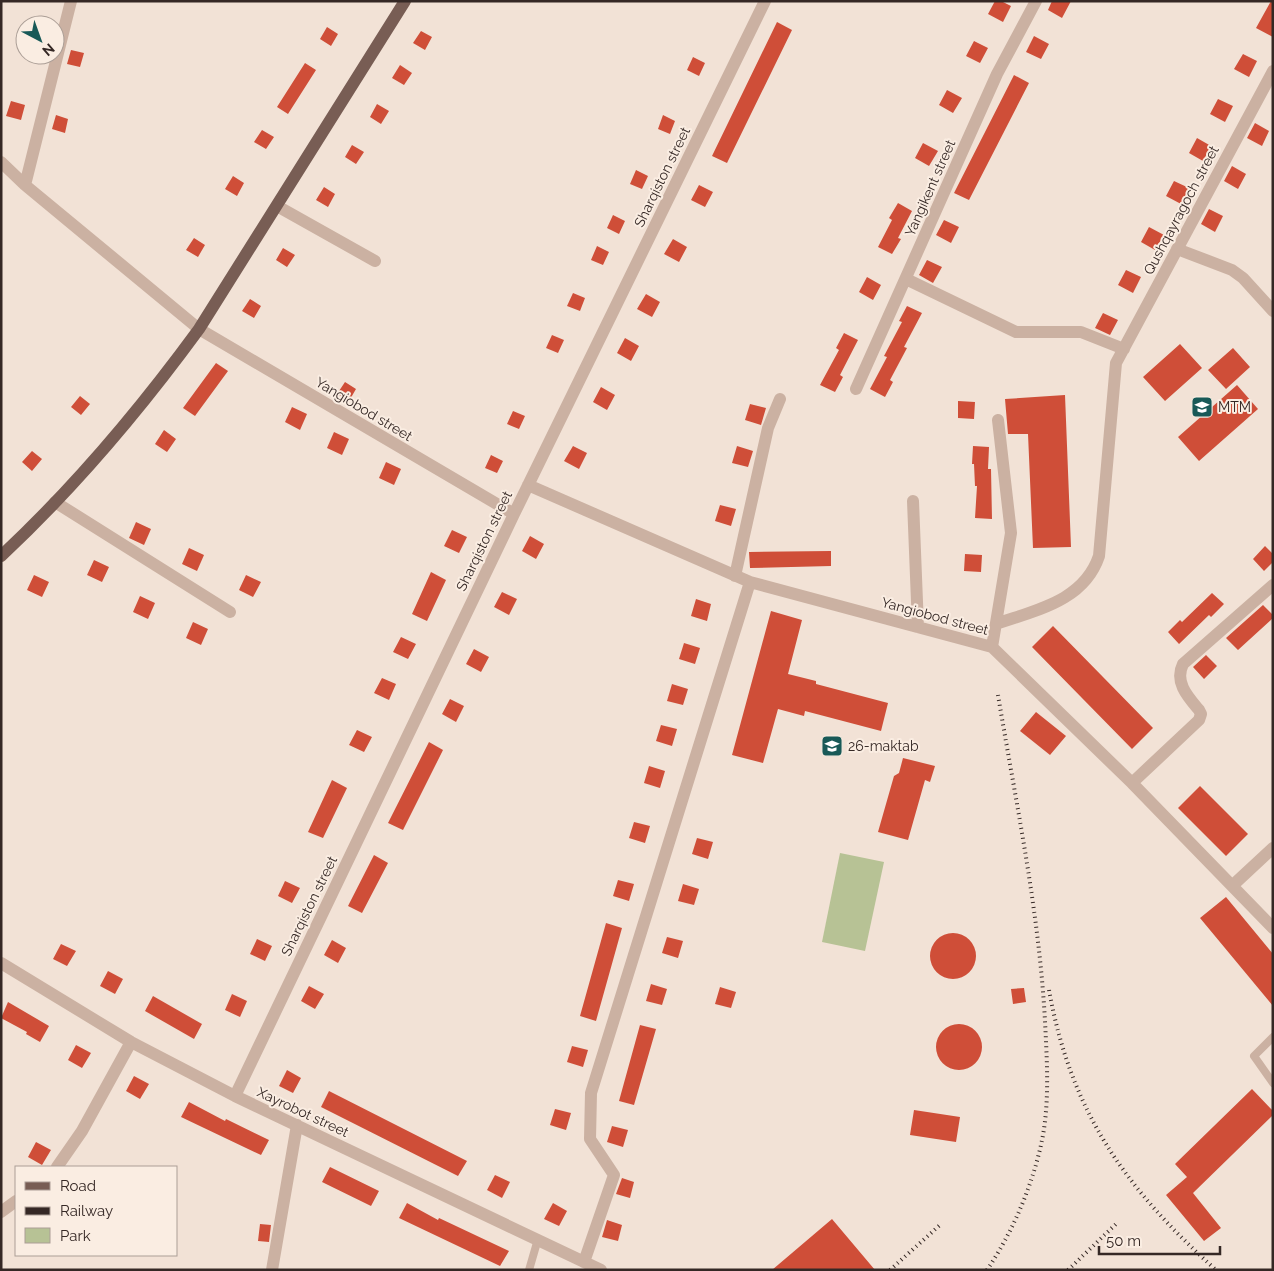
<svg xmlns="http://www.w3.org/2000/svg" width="1274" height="1271" font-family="Raleway,sans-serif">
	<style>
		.green { fill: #b7c295 }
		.building { fill: #cf4e38 }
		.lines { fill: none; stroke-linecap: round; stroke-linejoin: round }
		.lane { stroke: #cbb1a2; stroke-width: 8 }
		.street { stroke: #cbb1a2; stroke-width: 12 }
		.primary { stroke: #785d54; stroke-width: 12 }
		.rail { stroke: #352825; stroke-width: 4; stroke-dasharray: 1 4; stroke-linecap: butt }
		.labels { text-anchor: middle; stroke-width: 4; stroke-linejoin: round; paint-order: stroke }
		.street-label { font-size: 14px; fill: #352825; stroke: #faede2 }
		.poi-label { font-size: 14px; fill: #352825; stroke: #faede2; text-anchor: start }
	</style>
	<rect width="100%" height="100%" fill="#f2e2d6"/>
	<path class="green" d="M840,853L884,862L865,951L822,942Z"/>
	<path class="building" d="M995,1H1001L1011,6L1003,22L988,14Z
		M1052,1H1071L1062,18L1048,10Z
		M1271,1H1273V37L1256,28Z
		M777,22L792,30L727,163L712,156Z
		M327,27L338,34L331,46L320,39Z
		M421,31L432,37L425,50L413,43Z
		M1034,36L1049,44L1041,59L1026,52Z
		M974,41L988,48L980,63L966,56Z
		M71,50L84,53L80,67L67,64Z
		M1243,54L1257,61L1249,77L1234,69Z
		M693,57L705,63L699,76L687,70Z
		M305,63L316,70L288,114L277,107Z
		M400,65L412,73L404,85L392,78Z
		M1014,75L1029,83L969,200L954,193Z
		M947,90L962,98L953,113L939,105Z
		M1218,99L1233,106L1225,122L1210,114Z
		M11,101L25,105L21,120L6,116Z
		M377,104L389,111L381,124L370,117Z
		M56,115L68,119L65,133L52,129Z
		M663,115L675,121L670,134L658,129Z
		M1255,123L1269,131L1262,146L1247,138Z
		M262,130L274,137L266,149L254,142Z
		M1197,138L1211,146L1203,161L1189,153Z
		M923,143L938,151L929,166L915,158Z
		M352,145L364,152L356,164L345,157Z
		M1232,166L1246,174L1238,189L1224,181Z
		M636,170L648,176L642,189L630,184Z
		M233,176L244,183L237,196L225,189Z
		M1174,181L1189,188L1181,204L1166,196Z
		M699,185L713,192L705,207L691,200Z
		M324,187L335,194L328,207L316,200Z
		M898,203L912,211L898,238L901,239L892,254L878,247L892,220L889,218Z
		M1209,209L1223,216L1215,232L1201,224Z
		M613,215L625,221L619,234L607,228Z
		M944,220L959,227L951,243L936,235Z
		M1149,227L1164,235L1155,250L1141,242Z
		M194,238L205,245L198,257L186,250Z
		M673,239L687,247L679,262L664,254Z
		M597,246L609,252L603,265L591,260Z
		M283,248L295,255L287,267L276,260Z
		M927,260L942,267L933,283L919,275Z
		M1126,270L1141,277L1133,293L1118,285Z
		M867,277L881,285L873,300L859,292Z
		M573,293L585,298L580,311L567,306Z
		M646,294L660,302L652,317L637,309Z
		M250,299L261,306L254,318L242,311Z
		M907,306L922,313L904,347L907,348L890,380L893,382L885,397L870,389L887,357L884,356L902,322L899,321Z
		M1103,313L1118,320L1110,335L1095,328Z
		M844,333L858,340L840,375L843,377L835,392L820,385L839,350L836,348Z
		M552,335L564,340L558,353L546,348Z
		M625,338L639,346L631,361L617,353Z
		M1180,344L1202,368L1165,401L1143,377Z
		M1233,348L1250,367L1226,389L1208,370Z
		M216,363L228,371L195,416L183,408Z
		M345,382L356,389L349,401L337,394Z
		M1237,385L1258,409L1199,461L1178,437Z
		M601,387L615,395L607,410L593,402Z
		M1065,395L1071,547L1033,548L1028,434H1008L1005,399Z
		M80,396L90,404L81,415L71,407Z
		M958,401L975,402L974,419L958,418Z
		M750,404L766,408L761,425L745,420Z
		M292,407L307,414L300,430L285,422Z
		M513,411L525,416L519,429L507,424Z
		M164,430L176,439L167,452L155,444Z
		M334,432L349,439L342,455L327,448Z
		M573,446L587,453L579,469L564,461Z
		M737,446L753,451L748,467L732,463Z
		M973,446L989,447L988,469H991L992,519L975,518L977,486H975L974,464H972Z
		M32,451L42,459L32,471L22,462Z
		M491,455L503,461L497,473L485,468Z
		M386,462L401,469L394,485L379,478Z
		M720,505L736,509L731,526L715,521Z
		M136,522L151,529L144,545L129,538Z
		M452,530L467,537L459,553L444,546Z
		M530,536L544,544L536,559L522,551Z
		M1265,546L1273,554V562L1264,571L1253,559Z
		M189,548L204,555L197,571L182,564Z
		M831,551V566L750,568L749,552Z
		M965,554L982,555L981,572L964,571Z
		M94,560L109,567L102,582L87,575Z
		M431,572L446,580L427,621L412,614Z
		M34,575L49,582L42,597L27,590Z
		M246,575L261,582L253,597L239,590Z
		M502,592L517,599L509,615L494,607Z
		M1212,593L1224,604L1211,617L1209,615L1179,644L1168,632L1180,620L1182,622Z
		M140,596L155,603L148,619L133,612Z
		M696,599L711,604L707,621L691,616Z
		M1263,605L1273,615V618L1238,650L1226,638Z
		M771,611L802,620L788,674L816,681V684L888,703L881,731L805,711L804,716L778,709L763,763L732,755Z
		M193,622L208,629L201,645L186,638Z
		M1053,626L1153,728L1132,749L1032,647Z
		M401,637L416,644L408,659L393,652Z
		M684,643L700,648L695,664L679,659Z
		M474,649L489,657L481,672L466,664Z
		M1206,655L1217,666L1204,679L1193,667Z
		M382,678L396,684L389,700L374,693Z
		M672,684L688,689L683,705L667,701Z
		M450,699L464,706L456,722L442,714Z
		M1036,712L1066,736L1050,755L1020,731Z
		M661,725L677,729L672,746L656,741Z
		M357,730L372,737L364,752L349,745Z
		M429,742L443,750L403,830L388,823Z
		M903,758L935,766L930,782L925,780L908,840L878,832L894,776L899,773Z
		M649,766L665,771L660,788L644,783Z
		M332,780L347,788L323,838L308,832Z
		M1200,786L1248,834L1226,856L1178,808Z
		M634,822L650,826L645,843L629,838Z
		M697,838L713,842L708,859L692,854Z
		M374,855L388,863L362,913L348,906Z
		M618,880L634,884L629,901L613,896Z
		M285,881L300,888L292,903L278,896Z
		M683,884L699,889L694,905L678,901Z
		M1226,897L1273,954V1006L1200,918Z
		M606,923L622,928L596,1021L580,1016Z
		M930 956a23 23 0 1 1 46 0a23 23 0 1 1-46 0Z
		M667,937L683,941L678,958L662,953Z
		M257,939L272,946L265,961L250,954Z
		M332,940L346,948L338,963L324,955Z
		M61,944L76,951L67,966L53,959Z
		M108,971L123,979L115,994L100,986Z
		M651,984L667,989L662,1005L646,1001Z
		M309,986L324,994L315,1009L301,1001Z
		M720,987L736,992L731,1008L715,1004Z
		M1024,988L1026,1002L1013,1004L1011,989Z
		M232,994L247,1001L240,1017L225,1010Z
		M153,996L202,1024L194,1039L145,1011Z
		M8,1002L49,1026L40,1042L26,1034L27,1032L1,1018Z
		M936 1047a23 23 0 1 1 46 0a23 23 0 1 1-46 0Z
		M640,1025L656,1029L634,1105L619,1101Z
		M76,1045L91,1053L82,1068L68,1060Z
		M572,1046L588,1050L583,1067L567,1062Z
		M287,1070L301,1078L293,1093L279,1086Z
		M134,1076L149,1084L140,1099L126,1091Z
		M1252,1089L1273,1111V1115L1193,1193L1221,1228L1204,1241L1166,1195L1187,1177L1175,1164Z
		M329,1091L467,1161L458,1176L321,1107Z
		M189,1102L225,1121L226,1119L269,1140L261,1155L181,1117Z
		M555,1109L571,1113L566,1130L550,1125Z
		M914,1110L960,1117L956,1142L910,1135Z
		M612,1126L628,1130L623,1147L607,1142Z
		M36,1142L51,1150L42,1165L28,1157Z
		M330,1167L379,1191L371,1206L322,1182Z
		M495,1175L510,1182L502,1198L487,1190Z
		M622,1178L634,1182L630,1198L616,1194Z
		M407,1203L438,1220L439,1218L509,1251L500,1266L399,1218Z
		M553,1203L567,1211L559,1226L544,1219Z
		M832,1219L875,1270H772Z
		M607,1220L622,1225L618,1241L602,1237Z
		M260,1224L271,1225L269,1242L258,1241Z"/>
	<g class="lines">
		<path class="lane" d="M1273,1037L1254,1056L1273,1083
			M529,1270L538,1239"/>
		<path class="street" d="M71,1L25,185L199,329L514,514
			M1,162L25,185
			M277,206L375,261
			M1177,249L1232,270L1243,278L1273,311
			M906,279L1016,332H1081L1124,349
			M856,389L997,74L1036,1
			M528,485L750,582L992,647L1132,783L1273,928
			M913,501L918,627
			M55,502L230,612
			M735,576L768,428L780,399
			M996,624C1036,610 1084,601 1099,556L1116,363L1273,71
			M992,647L1011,533L998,420
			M1132,783L1199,720L1201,714L1199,710C1188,697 1174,682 1183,664L1273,585
			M1232,886L1273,848
			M1,963L131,1042L235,1096L601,1270
			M235,1096L514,514L765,1
			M57,1167L82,1131L131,1042
			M1,1212L16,1201
			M584,1262L614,1175L590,1139L591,1093L750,582
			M272,1270L297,1125"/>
		<path class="primary" d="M1,556C75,487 139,411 199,329L405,1"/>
		<path class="rail" d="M1049,990C1071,1112 1125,1188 1216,1270
			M890,1270L940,1225
			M987,1270C1012,1233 1031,1189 1041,1145C1050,1105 1047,1062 1045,1021C1039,911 1016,803 998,695
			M1068,1270L1116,1224"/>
	</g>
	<defs>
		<g id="school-square" transform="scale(1.125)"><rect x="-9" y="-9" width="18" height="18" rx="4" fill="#185957" stroke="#faede2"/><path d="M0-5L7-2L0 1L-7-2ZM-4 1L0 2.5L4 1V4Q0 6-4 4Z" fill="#fff"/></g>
	</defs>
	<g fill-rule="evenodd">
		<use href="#school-square" x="1202" y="407"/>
		<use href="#school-square" x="832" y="746"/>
	</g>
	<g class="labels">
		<g class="street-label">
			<text transform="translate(662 177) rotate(-64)" y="5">Sharqiston street</text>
			<text transform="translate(930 188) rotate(-66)" y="5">Yangikent street</text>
			<text transform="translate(1181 210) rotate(-62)" y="5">Qushqayragoch street</text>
			<text transform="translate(364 409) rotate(31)" y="5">Yangiobod street</text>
			<text transform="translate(484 541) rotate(-64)" y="5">Sharqiston street</text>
			<text transform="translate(935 616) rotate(15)" y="5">Yangiobod street</text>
			<text transform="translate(309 906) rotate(-64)" y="5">Sharqiston street</text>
			<text transform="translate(303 1112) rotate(25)" y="5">Xayrobot street</text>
		</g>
		<g class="poi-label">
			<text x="1218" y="412">MTM</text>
			<text x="848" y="751">26-maktab</text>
		</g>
	</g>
	<rect width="1274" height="1271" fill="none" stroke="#352825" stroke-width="5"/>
	<rect x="15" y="1166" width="162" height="90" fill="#faede2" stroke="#ab9e96"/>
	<rect x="25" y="1182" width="25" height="8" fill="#785d54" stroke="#ab9e96"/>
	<text x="60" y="1191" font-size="15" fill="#352825">Road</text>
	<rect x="25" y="1207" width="25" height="8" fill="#352825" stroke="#ab9e96"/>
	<text x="60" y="1216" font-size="15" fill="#352825">Railway</text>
	<rect x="25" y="1228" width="25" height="15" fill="#b7c295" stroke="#ab9e96"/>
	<text x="60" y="1241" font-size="15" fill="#352825">Park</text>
	<g transform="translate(40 40) rotate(139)"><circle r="24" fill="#faede2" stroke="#ab9e96"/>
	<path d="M0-4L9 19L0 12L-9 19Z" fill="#185957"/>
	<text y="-8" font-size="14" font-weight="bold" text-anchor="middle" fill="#352825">N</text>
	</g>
	<path d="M1099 1246v8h121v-8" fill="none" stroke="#352825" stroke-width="2.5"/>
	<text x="1106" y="1246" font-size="15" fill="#352825" stroke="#faede2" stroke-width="4" paint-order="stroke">50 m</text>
</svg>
